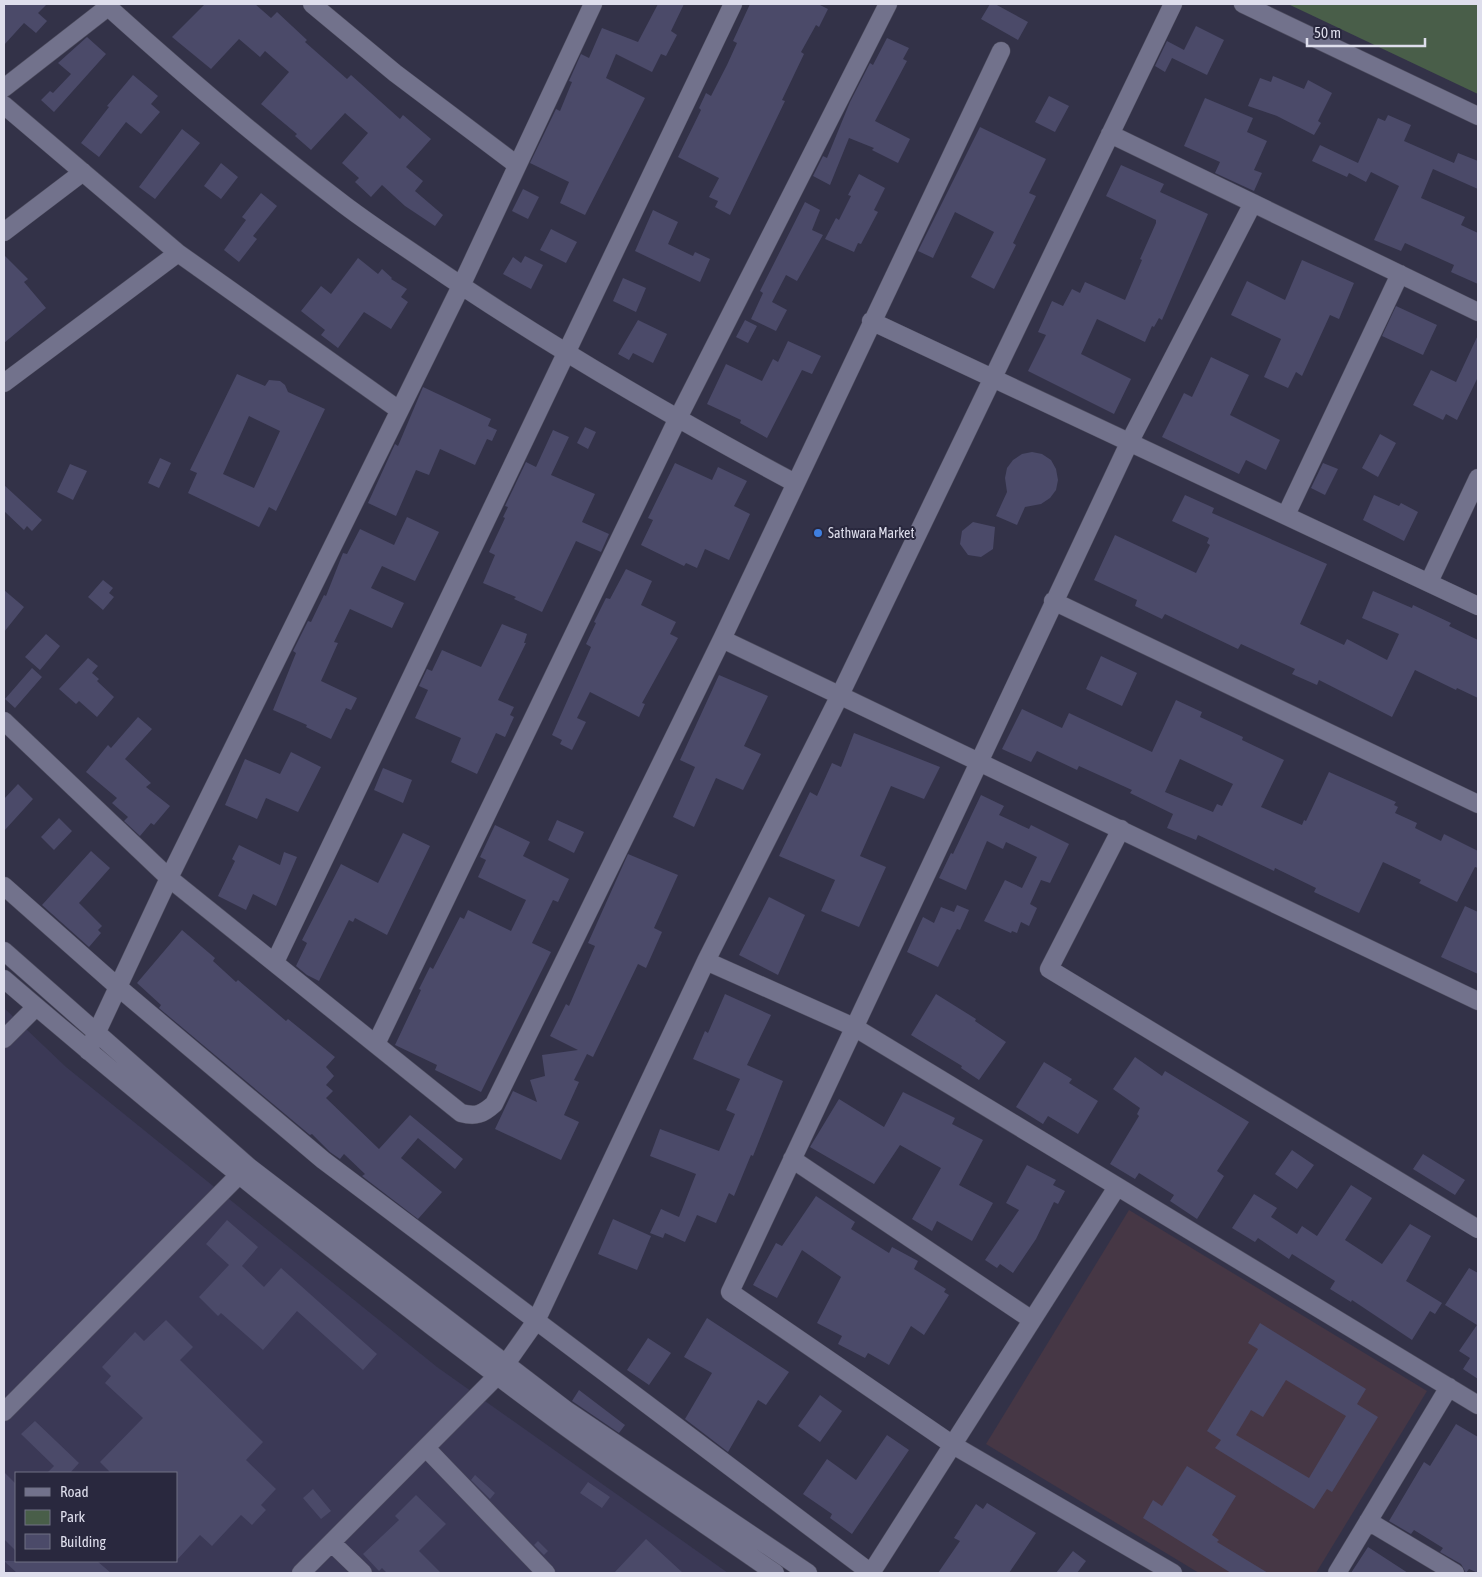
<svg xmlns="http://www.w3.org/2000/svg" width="1482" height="1577" font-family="'Asap Condensed',sans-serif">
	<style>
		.commercial { fill: #463745 }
		.built { fill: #3b3956; fill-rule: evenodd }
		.green { fill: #495e49 }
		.building { fill: #4b4a69; fill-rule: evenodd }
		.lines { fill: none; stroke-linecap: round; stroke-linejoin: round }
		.minor-casing { stroke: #4e4d5f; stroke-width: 19 }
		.minor { stroke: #72728c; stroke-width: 18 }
		.shop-dot { fill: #3f7fe0; stroke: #29283e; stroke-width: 2 }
		.labels { text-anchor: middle; stroke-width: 4; stroke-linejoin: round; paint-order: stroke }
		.poi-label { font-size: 14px; fill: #dedeec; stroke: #29283e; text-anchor: start }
	</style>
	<rect width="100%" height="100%" fill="#333248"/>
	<path class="commercial" d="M1129,1210L1427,1391L1316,1573H1199L986,1444Z"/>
	<path class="built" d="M4,1008L66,1067L437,1367L728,1573H4ZM16,1473H176V1561H16Z"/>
	<path class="green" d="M1288,4H1478V94Z"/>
	<path class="building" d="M4,4H47L38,13L47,21L36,33L24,23L4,45Z
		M205,4H255L271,18L277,12L307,40L305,42L347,79L351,75L400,119L403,115L431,139L406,167L423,181L415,191L443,215L435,226L405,206L382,185L371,197L355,182L359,178L342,163L368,133L345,113L311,150L295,136L297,134L261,104L289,72L265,51L260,57L239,39L211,69L172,37Z
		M658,4H684L671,31L677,35L666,56L661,54L652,72L616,54L606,78L645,98L585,215L560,203L569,182L530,163L556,109L560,111L572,82L569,81L581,54L589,58L602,28L638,42Z
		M750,4H818L828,9L819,27L816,25L801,52L804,54L782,100L785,101L730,215L715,207L718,201L709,197L719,178L678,157L701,110L699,108L706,93L711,96L727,65L737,43L733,41Z
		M990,4H995L1028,22L1018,40L981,19Z
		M1196,26L1224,40L1207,75L1172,58L1165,72L1155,66L1167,41L1184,50Z
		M87,37L106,54L54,112L41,100L50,91L53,93L71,74L58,63Z
		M887,38L909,48L903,59L907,61L875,121L910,139L898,163L872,150L874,148L849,138L830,185L813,176L823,156L827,158L850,102L870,63L873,65Z
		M133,75L158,96L151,104L160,112L141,134L126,122L99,157L81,143L109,107L107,106Z
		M1273,76L1304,89L1308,80L1332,93L1318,121L1321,123L1314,135L1277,116L1248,106L1260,78L1271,82Z
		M1049,96L1069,106L1055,132L1035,122Z
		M1205,98L1253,118L1247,132L1267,141L1254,170L1262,173L1254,191L1215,173L1220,162L1184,146Z
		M1388,115L1411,125L1404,141L1454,163L1458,153L1478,161V189L1433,169L1421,198L1465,217L1461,225L1478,233V284L1451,272L1454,265L1405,243L1401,251L1374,240L1399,186L1371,172L1366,182L1349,173L1347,177L1312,161L1320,145L1358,163L1378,118L1385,121Z
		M980,127L1046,159L1029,193L1036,196L1013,243L1016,245L994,289L971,277L994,232L955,212L933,258L918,251Z
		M182,129L200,143L155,199L139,187Z
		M221,163L238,177L221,199L204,186Z
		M1121,165L1164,184L1160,192L1208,214L1162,320L1159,318L1154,327L1152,326L1145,342L1097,319L1081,354L1131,379L1114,414L1028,371L1046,335L1038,332L1052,301L1063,306L1072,289L1080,293L1085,282L1125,300L1142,260L1140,259L1156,223V220L1106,196Z
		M859,174L885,188L874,210L878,212L861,244L858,243L854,252L825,239L836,218L839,220L851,196L848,195Z
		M523,189L539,197L528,219L512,211Z
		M261,193L277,206L253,236L257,239L239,262L224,250L246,220L242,217Z
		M805,202L820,210L812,230L823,235L797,281L786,275L772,302L787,310L776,331L751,319L763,293L760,291Z
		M653,210L678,222L668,244L693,256L695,252L710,259L700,282L635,251Z
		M551,229L577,242L566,263L540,250Z
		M4,255L28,279L24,282L46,308L4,343Z
		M525,256L543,265L531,289L503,274L513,257L521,263Z
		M358,258L378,274L382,269L392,278L391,279L407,289L401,297L408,302L391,329L364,312L338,348L321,335L325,330L301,311L321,286L331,294Z
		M1302,260L1354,283L1339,319L1330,315L1302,376L1296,372L1288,388L1264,377L1281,339L1231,315L1247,281L1285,300Z
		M623,278L646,288L636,312L613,301Z
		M1396,306L1437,325L1423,355L1382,336Z
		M638,320L667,334L653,363L633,353L629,360L618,354Z
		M745,320L757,326L748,343L736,337Z
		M1478,335V377L1457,420L1446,414L1443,420L1413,405L1431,370L1456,382Z
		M788,341L821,356L812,374L802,370L767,438L740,423L741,420L707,404L726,364L762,381L773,359L778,362Z
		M1211,357L1249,375L1230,415L1280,440L1266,470L1246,460L1239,474L1162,437L1184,393L1192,397Z
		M237,374L265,386L269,380L280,381L285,385L288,392L325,409L276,511L269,507L259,527L188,493L197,473L190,470ZM249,416L280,431L254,488L223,474Z
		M423,387L491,419L488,426L497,430L492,441L487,439L475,465L440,449L429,475L416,470L396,516L368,503L395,444L398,446Z
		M585,427L596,432L588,449L577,443Z
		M553,430L569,437L551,475L595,494L582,522L609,534L601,552L576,541L542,612L514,599L516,597L483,583L495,555L489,552L505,518L503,517L508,507L505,506L526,462L536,467Z
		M1380,434L1396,443L1378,477L1362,468Z
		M1032,452L1042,454L1051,460L1056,469L1058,480L1056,490L1050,498L1041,504L1025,507L1017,525L996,516L1007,492L1005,478L1007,468L1013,460L1022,454Z
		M160,458L171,463L159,488L148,483Z
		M675,463L712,480L718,467L747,481L734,506L750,514L729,560L705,549L697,568L686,563L684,566L641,545L653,520L648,518Z
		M1323,463L1338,469L1325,495L1311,488Z
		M70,464L87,471L73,500L57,492Z
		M4,485L42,520L32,531L27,526L24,530L4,511Z
		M1185,495L1214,508L1212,513L1327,564L1300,624L1344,645L1347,639L1387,660L1399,634L1362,618L1373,591L1412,608L1413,605L1451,623L1449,626L1478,640V698L1457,688L1456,690L1415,670L1392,717L1319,680L1317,685L1292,674L1295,669L1241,644L1238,649L1165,614L1162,619L1135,606L1137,600L1094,580L1115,535L1196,573L1210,545L1207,543L1209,538L1172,521Z
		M1374,495L1399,506L1401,503L1418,512L1404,541L1363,520Z
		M407,517L439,532L415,581L382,566L371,588L404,603L392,628L350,609L334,642L338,643L321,681L357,698L351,710L346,708L331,739L306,727L307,725L273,710L296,653L293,651L308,621L311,622L324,595L326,596L343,553L347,554L360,529L394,545Z
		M973,522L995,527L993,549L981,557L968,555L960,544L962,531Z
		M626,569L652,581L641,605L676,622L670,634L678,638L642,703L645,704L639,717L590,692L577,718L586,722L572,750L560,744L562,740L552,735L591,647L586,644L596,623L594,622L606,598L610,599Z
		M103,580L113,588L109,593L114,597L103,610L88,597Z
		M4,590L24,607L4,632Z
		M502,624L527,634L524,643H526L498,700L514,707L510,715L514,717L505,737L496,733L477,774L451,762L461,738L415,718L428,690L419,686L427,669L432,671L442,650L481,667Z
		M46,634L60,646L40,670L25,657Z
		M1101,656L1137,673L1122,706L1086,689Z
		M88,658L98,666L92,673L99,679L97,681L114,697L97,717L79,701L76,704L59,689Z
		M32,668L42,677L15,708L5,699Z
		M719,675L768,696L744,746L761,754L743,790L716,778L694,827L673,817L695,767L680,760Z
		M1176,700L1202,712L1200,717L1243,737L1242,740L1284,760L1261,807L1302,825L1304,820L1306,821L1329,772L1396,802L1394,805L1398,807L1395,813L1417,823L1415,828L1441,841L1444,834L1478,851V868L1475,867L1457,902L1419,883L1421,880L1383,862L1359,913L1314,892L1316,888L1275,868L1274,871L1198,835L1196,840L1167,828L1173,814L1130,793L1132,790L1079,766L1077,770L1037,751L1031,762L1002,749L1022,709L1062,728L1069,713L1152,752ZM1180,759L1233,784L1222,806L1217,804L1213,812L1165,792Z
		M138,717L152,729L125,759L151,783L146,787L170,806L154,825L151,823L140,836L124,821L128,817L112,803L117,798L86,772L108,745L111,748Z
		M854,733L940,767L924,799L891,786L860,856L886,867L859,927L821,911L835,880L779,856L810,792L817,796L832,763L841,767Z
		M291,752L321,767L298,812L266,798L257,819L225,805L245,759L280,774Z
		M383,768L412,780L403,803L374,790Z
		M18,784L33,799L4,831V799Z
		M981,795L1004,806L999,815L1029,829L1031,825L1069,844L1050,883L1041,880L1030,904L1037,908L1029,926L1021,922L1017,933L1012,931L1011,933L984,921L1005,880L1022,888L1037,857L1006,842L1003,849L987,841L966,890L939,878L951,853L953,854Z
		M59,818L72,831L54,850L41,837Z
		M557,820L584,832L574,853L548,840Z
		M495,825L530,842L523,856L569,879L558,902L553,900L532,943L551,952L481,1092L435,1070L437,1065L395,1045L421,990L419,989L430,967L433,969L460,917L464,919L468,910L511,931L526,900L478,877L486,860L480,857Z
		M403,833L430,846L387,935L355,918L353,922L349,920L319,981L307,975L296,966L307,943L302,940L341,864L378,883Z
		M239,845L280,865L284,852L297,857L276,906L253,894L246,910L218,896L235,861L232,859Z
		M91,851L110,868L79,903L102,926L98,930L101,933L89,947L42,905Z
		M628,854L678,875L654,928L662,932L646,968L638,964L593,1057L587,1054L574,1080L579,1082L564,1115L579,1122L561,1160L495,1129L513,1091L537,1102L530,1080L545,1076L542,1055L578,1050L550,1036L566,1004L569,1006L595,946L588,943Z
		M769,897L805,915L778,975L739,955Z
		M957,905L969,910L960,930L957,929L938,967L907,952L923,917L934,923L941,907L954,912Z
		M1465,906L1478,912V974L1441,957Z
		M182,930L215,958L213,961L236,982L238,980L286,1021L288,1019L335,1057L326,1067L334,1076L326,1085L333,1091L326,1098L379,1149L410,1115L463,1159L455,1169L418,1138L401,1158L442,1192L418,1219L362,1176L365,1174L344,1154L340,1159L330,1152L312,1134L310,1135L159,1008L161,1005L137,983Z
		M725,994L771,1015L747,1065L783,1081L753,1156L751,1155L734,1196L729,1193L716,1223L697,1215L685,1242L665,1233L663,1238L650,1233L661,1209L679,1217L696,1174L650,1156L660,1129L719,1151L735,1114L726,1110L740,1079L693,1059L705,1031L708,1033Z
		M936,994L976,1019L975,1021L1006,1042L979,1080L961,1068L962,1066L911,1035Z
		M1135,1057L1162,1076L1165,1071L1249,1122L1217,1171L1224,1176L1197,1219L1170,1201L1174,1195L1139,1173L1135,1179L1110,1164L1139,1116L1137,1114L1140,1108L1113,1089Z
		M1044,1062L1072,1079L1069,1083L1098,1101L1078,1134L1048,1116L1043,1124L1016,1107Z
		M903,1092L955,1118L952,1124L983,1140L959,1185L993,1203L972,1241L937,1221L932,1231L912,1219L941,1168L900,1145L874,1184L810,1147L839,1099L884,1127Z
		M1292,1150L1314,1165L1297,1189L1275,1174Z
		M1423,1154L1465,1180L1455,1195L1413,1169Z
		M1027,1165L1056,1180L1053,1185L1065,1191L1058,1204L1054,1202L1036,1239L1013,1273L1000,1264L997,1268L985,1260L1019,1210L1006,1203Z
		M1351,1185L1372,1198L1345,1240L1382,1264L1410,1224L1431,1236L1406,1281L1442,1303L1435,1314L1430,1311L1412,1340L1352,1300L1351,1302L1330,1289L1335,1281L1292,1254L1289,1259L1258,1238L1255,1242L1232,1228L1254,1194L1277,1208L1271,1217L1297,1234L1302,1226L1317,1236Z
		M816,1196L855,1222L851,1229L889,1253L892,1247L918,1261L914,1269L946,1289L944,1292L949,1295L924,1335L911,1326L889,1365L868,1353L865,1358L838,1344L842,1336L817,1323L841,1277L802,1250L777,1298L753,1285L776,1243L782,1246Z
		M613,1219L651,1236L637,1270L598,1254Z
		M227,1220L258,1247L242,1266L264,1287L281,1268L377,1354L363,1370L297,1311L263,1350L221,1313L218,1316L199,1297L229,1265L206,1244Z
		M1469,1268L1478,1273V1379L1463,1369L1470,1358L1459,1351L1477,1325L1445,1305Z
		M707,1318L789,1372L766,1405L758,1400L728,1452L685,1419L712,1373L684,1357Z
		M166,1320L193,1347L180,1360L263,1442L246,1460L276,1489L261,1505L266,1510L252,1525L241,1515L212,1546L200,1535L176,1561V1473H111L100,1462L143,1418L105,1383L111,1376L102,1367L135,1332L144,1341Z
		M1260,1323L1366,1389L1357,1404L1378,1417L1332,1492L1327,1489L1314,1509L1215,1448L1221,1440L1207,1431L1258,1349L1248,1343ZM1286,1380L1346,1416L1309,1478L1236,1435L1251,1410L1263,1417Z
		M648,1338L671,1353L649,1385L627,1370Z
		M579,1390L625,1425L619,1433L572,1401Z
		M820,1395L842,1411L820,1442L798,1426Z
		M35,1421L79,1463L70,1473H47L54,1466L21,1434Z
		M1456,1424L1478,1437V1573L1469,1569L1466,1573L1461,1564L1440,1552L1443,1548L1414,1530L1411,1534L1389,1521L1424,1462L1430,1466Z
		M887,1435L909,1450L852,1534L830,1518L832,1514L803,1494L827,1459L856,1480Z
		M1187,1466L1236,1496L1212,1535L1219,1540L1217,1542L1268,1573H1231L1143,1518L1153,1500L1162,1506Z
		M4,1472L16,1484V1551L4,1539Z
		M475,1475L495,1493L490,1499L471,1480Z
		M588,1482L610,1497L602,1508L580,1493Z
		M313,1489L331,1511L321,1519L303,1498Z
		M416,1495L446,1524L419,1551L441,1573H387L382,1568L379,1571L363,1554L399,1520L395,1516Z
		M987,1503L1036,1533L1009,1573H938L960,1541L954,1538L976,1504L983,1509Z
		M646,1539L683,1573H614Z
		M538,1541L548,1551L544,1555L534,1545Z
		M1368,1547L1408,1573H1351Z
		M1073,1551L1086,1561L1077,1573H1056Z
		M4,1561H97L111,1573H17Z"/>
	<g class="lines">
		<g class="minor-casing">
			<path id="minor" d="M105,4C180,72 257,138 338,200C366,222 396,241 425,261C544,343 668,415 795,483
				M312,4L395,73L517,165
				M1243,4L1478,116
				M4,88L108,7
				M4,105L178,253L399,410
				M1110,134L1478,312
				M4,232L83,172
				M871,321L1478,606
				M4,383L178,253
				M1286,515L1400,274
				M1429,582L1478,478
				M1053,601L1478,804
				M722,639L1478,1001
				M4,721L169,878L461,1113C476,1117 483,1114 494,1104L722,639L1001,51
				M1121,829L1049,969L1478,1229
				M4,886L118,987L323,1160L871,1573L1117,1187
				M4,951L249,1167L566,1410L808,1573
				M706,961L854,1027L1478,1405
				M275,962L733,4
				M4,979C182,1132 366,1279 555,1419C627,1472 702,1522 775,1573
				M4,1039L36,1007
				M376,1044L677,420L888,4
				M88,1051L169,878L461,286L593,4
				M792,1159L1032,1320
				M4,1412L239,1175
				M426,1448L546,1573
				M1368,1521L1455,1573
				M332,1543L363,1573
				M301,1573L498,1375L536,1321L706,961L840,695L1173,4
				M1173,1573L953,1445L730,1292L1130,441L1253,203
				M1337,1573L1449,1387"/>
		</g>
		<use href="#minor" class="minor"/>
	</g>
	<circle class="shop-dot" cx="818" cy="533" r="5"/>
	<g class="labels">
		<g class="poi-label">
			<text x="828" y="538">Sathwara Market</text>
		</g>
	</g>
	<rect width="1482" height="1577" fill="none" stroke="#dedeec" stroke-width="10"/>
	<rect x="15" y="1472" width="162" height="90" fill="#29283e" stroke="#717184"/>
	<rect x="25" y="1488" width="25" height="8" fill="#72728c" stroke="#717184"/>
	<text x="60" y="1497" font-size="15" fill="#dedeec">Road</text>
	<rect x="25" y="1510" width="25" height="15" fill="#495e49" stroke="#717184"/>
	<text x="60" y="1522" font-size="15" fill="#dedeec">Park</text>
	<rect x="25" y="1534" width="25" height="15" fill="#4b4a69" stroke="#717184"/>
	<text x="60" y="1547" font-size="15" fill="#dedeec">Building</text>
	<path d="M1307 38v8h118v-8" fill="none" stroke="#dedeec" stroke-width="2.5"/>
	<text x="1314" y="38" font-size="15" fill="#dedeec" stroke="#29283e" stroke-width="4" paint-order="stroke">50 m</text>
</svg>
